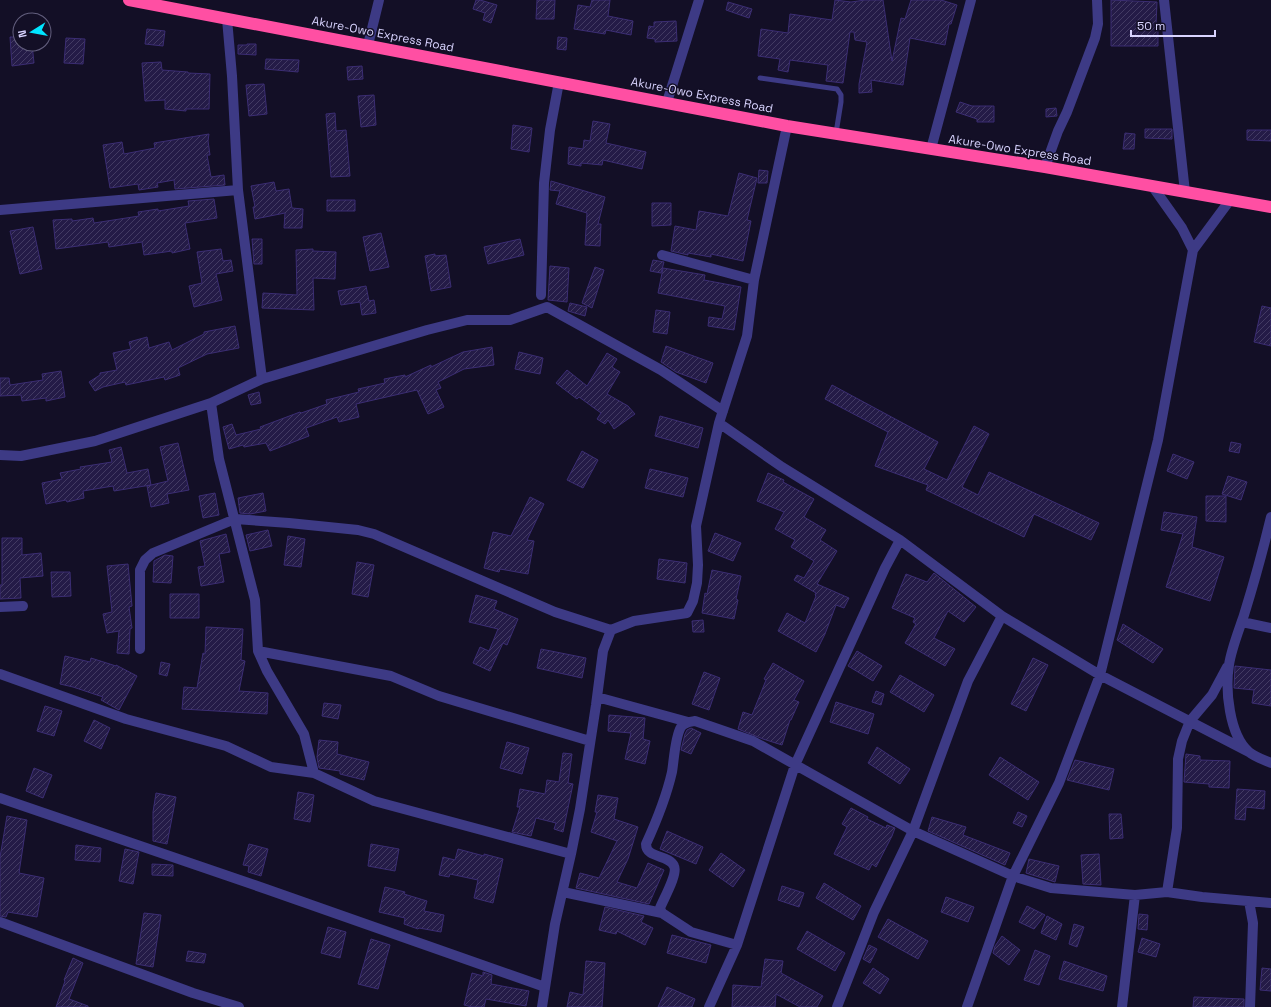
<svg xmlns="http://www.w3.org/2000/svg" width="1271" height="1007" font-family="'Space Grotesk',sans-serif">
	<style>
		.building { fill: url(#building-hatch); stroke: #3b2d73 }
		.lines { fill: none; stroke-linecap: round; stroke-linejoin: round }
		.lane { stroke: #3d3a85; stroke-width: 5 }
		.street { stroke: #3d3a85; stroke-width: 10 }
		.highway { stroke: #ff4fa3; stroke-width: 12 }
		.labels { text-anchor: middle; stroke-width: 3; stroke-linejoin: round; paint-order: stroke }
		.street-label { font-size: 12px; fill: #d9d4ff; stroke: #130f26 }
	</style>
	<defs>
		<pattern id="building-hatch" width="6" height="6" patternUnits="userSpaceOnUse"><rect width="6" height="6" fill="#241b47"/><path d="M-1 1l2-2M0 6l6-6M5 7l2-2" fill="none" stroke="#433b63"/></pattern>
	</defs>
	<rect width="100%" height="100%" fill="#130f26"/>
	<path class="building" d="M476,0H480L497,5L491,23L483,20L485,13L473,9Z
		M537,0H555L554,19H536Z
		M592,0H610L608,16L633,21L631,35L606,30L605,34L574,29L578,5L590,7Z
		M835,0L851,2L865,0H883L892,61L901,18L905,19L911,0H941L957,5L951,24H949L945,45L910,38L903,85L871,80L872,92L859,93V84L867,42L855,40L854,32H850L843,83L826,81L828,65L790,60L788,72L778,70L780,59L758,56L761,29L788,33L790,14L832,20Z
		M1111,0L1157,2L1156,25H1158V46H1111Z
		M728,2L752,9L749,18L726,10Z
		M676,21L677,41L655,42V39L647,38L649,26L654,27V22Z
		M147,29L165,31L163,46L145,44Z
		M10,37H20V44H32L34,63L12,66Z
		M558,37L567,38L566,50L557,49Z
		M66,38L85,39L83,64L64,63Z
		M247,44H256V55L238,54V45H247Z
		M266,59L299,60L298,72L265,69Z
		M161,62L162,70L188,72V73L210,74L209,109H186V111L165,109V100L145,101L142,63Z
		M362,66L363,79L348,80L347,67Z
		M264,84L267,114L249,116L246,85Z
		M374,95L376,125L361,127L358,96Z
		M960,102L972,106H994V122H977V119L956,112Z
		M1056,108L1057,116L1046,117V109Z
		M335,113L336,131L346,130L350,176L331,177L326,114Z
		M593,121L610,124L606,143L646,152L642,169L603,160L602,165L581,163V166L568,164L569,147L583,149L584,140L590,141Z
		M513,125L532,128L529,152L511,149Z
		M1145,129H1172V139L1145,138Z
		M1247,130H1271V141L1247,140Z
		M1125,133L1135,134L1134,149H1123Z
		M209,134L208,141L210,155H207L211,177L224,175L225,185L175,189L174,180L157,183L158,187L139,190L138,184L110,188L103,145L122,142L124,154L155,148L154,143Z
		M759,170L768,171L767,183H758Z
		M739,173L757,178L747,220L751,221L743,261L711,254V257L688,253V255L671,251L675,226L696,230L699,211L728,216Z
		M551,181L605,197L598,224H601L600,246L585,245L587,213L556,204L560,191L550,190Z
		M274,182L276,191L289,189L292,208L303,209L302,228H284L285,213L255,219L253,207H255L251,186Z
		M214,199L217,218L185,223L190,249L172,253V251L144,255L142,242L109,247L108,242L56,249L53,220L72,219V221L93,218L94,223L139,216L138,212L158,209V211L189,206L188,201Z
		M327,200H355V211H327Z
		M652,203H671V225L652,226Z
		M33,227L42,269L20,274L10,231Z
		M381,233L389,267L370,271L363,237Z
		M252,239H262V264H254Z
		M520,239L524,255L488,264L484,247Z
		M221,249L223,261L231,260L233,271L216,274L222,300L194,307L189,286L202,283L197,252Z
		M313,249V251L336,252L335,279L313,278L314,310L262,308L263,293L297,295L296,250Z
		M435,254V256L446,255L451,287L431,291L425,256Z
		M653,260L664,262L661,273L650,271Z
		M550,266L569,268L567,302L548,300Z
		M595,267L604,270L592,308L582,303Z
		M663,268L705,275L704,280L741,287L734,330L708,326L709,317L722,319L725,306L658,293Z
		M366,286L369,301L374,300L376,313L362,315L360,302L341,305L338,291Z
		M570,303L587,307L585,316L568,311Z
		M1262,306L1271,308V346L1254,342Z
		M656,310L670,312L667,334L653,332Z
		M235,326L239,348L207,354L178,368L180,375L165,380L164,377L126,385L125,382L103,387L95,391L89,382L100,375V373L117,370L113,353L131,349L129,342L147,337L149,348L169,342L172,350L204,334V332Z
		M666,346L713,363L706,383L676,372L661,362Z
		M492,347L494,365L464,369L438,382L441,388L436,390L444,407L428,414L417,390L356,404L359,417L339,422L337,417L306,428L309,436L270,451L266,443L244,447L243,445L229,449L223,427L232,424L236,435L261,429L260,427L300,412L301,413L327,404L326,400L359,392L358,389L385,383L384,379L405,375V377L431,365V367L463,352Z
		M519,352L543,358L540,374L515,369Z
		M607,353L617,359L612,367L620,372L607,394L628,406L635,414L614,429L608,420L605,424L597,419L601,413L579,397L577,399L556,383L567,370L587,386Z
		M61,371L65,397L46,401V398L22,401L21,395L0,396V378H9L10,385L43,380L42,374Z
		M832,385L938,442L924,469L947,480L974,426L989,434L962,487L978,495L989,472L1099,523L1091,540L1034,514L1024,537L926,490L928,485L875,466L888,432L825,399Z
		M259,392L261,403L251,405L248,395Z
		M660,416L703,428L698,448L655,436Z
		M1231,442L1241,444L1239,453L1229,451Z
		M178,443L189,490L167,494L169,503L151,507L147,486L168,481L160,447Z
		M121,447L127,473L148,469L151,485L114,491L113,486L83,491L84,498L67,502L66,500L46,504L42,483L62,479L60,473L81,469L80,467L112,462L109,450Z
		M582,451L598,460L583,488L567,480Z
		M1173,454L1194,462L1187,479L1167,471Z
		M650,469L688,478L683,497L645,488Z
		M768,473L784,480L783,482L814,499L804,517L826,530L820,540L837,551L817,584L849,598L844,608L836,605L825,634L816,652L778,631L787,613L805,623L816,596L815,595L816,593L794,580L797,575L804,578L814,561L791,547L795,540L775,529L784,512L757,501Z
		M1228,476L1247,482L1241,500L1222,494Z
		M215,493L219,515L203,518L199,496Z
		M263,493L266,511L250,514L240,513L238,498Z
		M1206,496H1226V522L1206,521Z
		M530,497L544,504L527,540L534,541L528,574L500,569L499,572L484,568L493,532L511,536Z
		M1164,512L1197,517L1192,547L1224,557L1210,601L1166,587L1183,534L1161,530Z
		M268,530L272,546L250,551L246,535Z
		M715,533L741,543L733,561L708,551Z
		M226,534L230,552L219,554L224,582L201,586L198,567L205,566L200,541Z
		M288,536L305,539L301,567L284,565Z
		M2,538H22V555L41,553L43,576L20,578L21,598L0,599V585H2Z
		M165,555L173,556L171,583L153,582L154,561Z
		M659,559L687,563L685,583L657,579Z
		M357,562L374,565L368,597L352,594Z
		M128,564L132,606L129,607L132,628L130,629L129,654L117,653L119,631L107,633L103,614L112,612L107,566Z
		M712,570L741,576L736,599L738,600L734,619L702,613L705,593L707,594Z
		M51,572H70L71,596L52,597Z
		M934,573L976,607L964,622L948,611L934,638L955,649L945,666L905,643L916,624L913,622L915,618L892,608L906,574L927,582Z
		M170,594H199V618H170Z
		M476,595L497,601L494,609L518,619L507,645L503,643L490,671L473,663L480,647L489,651L498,629L469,622Z
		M703,620L704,632H693L692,621Z
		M1123,624L1163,649L1153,663L1117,640Z
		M206,627L243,629L241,660L245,661L239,691L268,693L267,714L182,709L184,687L197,688L203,653L205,654Z
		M541,649L586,658L582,678L537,668Z
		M857,651L882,666L873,681L848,666Z
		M65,656L90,662L91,658L116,666V665L137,676L119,710L101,700L103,697L73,687L60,684Z
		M1033,658L1048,665L1026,711L1011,704Z
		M161,662L170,664L167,676L159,674Z
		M773,663L804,681L794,700L799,702L791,720H790L782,745L763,739L738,729L743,712L752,715L766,680L764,679Z
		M1235,666L1271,670V706L1252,703L1254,690L1234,688Z
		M704,672L720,678L709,710L692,704Z
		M900,675L934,695L924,712L890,692Z
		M876,691L884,694L881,705L872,702Z
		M836,702L874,714L868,734L830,722Z
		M324,703L341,705L338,719L322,716Z
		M45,706L62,711L54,736L37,731Z
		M609,715L645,718L643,739L650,741L645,764L625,759L631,733L608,731Z
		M94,720L110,728L101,749L84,741Z
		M691,728L701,733L691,754L681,750L685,734L687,730Z
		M319,740L338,742L337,754L369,762L364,780L340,774V771L319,768L317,757Z
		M507,742L529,748L522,774L500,768Z
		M877,747L910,769L900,784L868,763Z
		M563,753L572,754L568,783L573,784L563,832L554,829L556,823L536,818L531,836L512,832L520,807H517L520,789L545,794L547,780L559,782Z
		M1186,754L1200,756V760L1230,761L1229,788L1209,787V784L1184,782Z
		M1000,757L1039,782L1028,800L989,775Z
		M1075,760L1114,769L1109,790L1067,780Z
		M34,768L52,775L43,798L26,791Z
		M1237,789L1265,791L1264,809L1246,807L1245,820L1235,819Z
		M298,792L314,795L310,822L294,819Z
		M156,793L176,797L167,844L153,841V812Z
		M598,795L618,798L614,819L638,827L628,859L617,882L637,888L648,863L664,870L649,904L576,888L580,873L599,878L617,841L591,832L597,812H595Z
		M851,808L868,817L867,819L886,828L887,825L895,828L892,836L876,867L872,864L869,870L834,854L847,827L842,824Z
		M1018,812L1027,816L1022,827L1013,823Z
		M1109,814H1121L1123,838L1110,839Z
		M7,816L27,820L19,873L44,878L37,917L8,912L6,917L0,916V857Z
		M932,817L966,827L963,835L1010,853L1005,865L928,831Z
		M667,831L703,847L696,864L660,849Z
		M249,844L268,849L261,876L248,872L249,866L243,865Z
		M371,844L399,849L395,871L368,866Z
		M76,845L101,848L100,862L75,860Z
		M125,849L139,852L133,884L119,881Z
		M458,849L484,856V854L503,859L493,903L474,898L478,880L450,874L449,877L439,875L443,857L455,860Z
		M721,853L745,870L733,887L709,870Z
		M1099,854L1101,885L1083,884L1081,855Z
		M1029,859L1059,866L1055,882L1026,873Z
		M152,864L173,865V876L152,875Z
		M824,883L861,906L853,920L816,898Z
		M782,886L804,893L799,907L778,900Z
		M385,887L405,892L404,894L427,901L424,911L444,915L441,932L419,928L418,929L404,924L405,918L379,912Z
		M946,897L974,907L968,922L941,912Z
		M1027,906L1045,915L1034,929L1019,922Z
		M605,907L644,916L641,922L653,928L645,945L617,931L616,934L599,930Z
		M144,913L161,915L153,967L136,964Z
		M1139,914L1148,915L1147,930L1138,929Z
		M1047,916L1062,924L1056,940L1041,933Z
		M888,919L928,941L918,959L878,937Z
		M1074,924L1084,927L1077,947L1069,944Z
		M328,927L346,932L340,958L321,953Z
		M807,931L845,953L835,971L797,949Z
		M672,935L711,945L706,963L667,953Z
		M1002,936L1020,950L1009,965L993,953L995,946Z
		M1142,938L1160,944L1156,957L1138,952Z
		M371,939L390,945L378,989L358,984Z
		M869,945L877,949L870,963L863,959Z
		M1035,950L1050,956L1039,985L1024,980Z
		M188,951L206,954L204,963L186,961Z
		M73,958L83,963L69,999L88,1006V1007H56L65,981L64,980Z
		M765,959L783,961L781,973L823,996L817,1007H800L776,994L775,1007H732L733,985L761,987Z
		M586,961L605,963L602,1007H567L570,992L583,995Z
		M1064,961L1107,976L1103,991L1059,979Z
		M873,968L889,979L880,994L863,983Z
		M1262,968L1271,969V991L1260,990Z
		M483,972L492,975L491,984L529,991L526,1006L486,999L484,1007H472L464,1005L472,973L483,976Z
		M667,987L695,999L692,1007H658Z
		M1194,997L1244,999V1007H1193Z"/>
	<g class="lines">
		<path class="lane" d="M760,78L837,89L841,95V102L836,133"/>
		<path class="street" d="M1164,0L1185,192
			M227,19L232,76L238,190L262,379L427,330L467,320H510L547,307L661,370L723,411
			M368,45L379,0
			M667,102L699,0
			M931,149L971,0
			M1045,167L1058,131L1067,112L1095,38L1098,24L1097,0
			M1153,187L1182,228L1193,250
			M0,210L238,190
			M662,255L754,280
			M541,295L544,183L550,130L559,82
			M211,403L219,459L255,600L258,651
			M719,423L782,467L900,540L1002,616L1100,675L1249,752
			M0,455L21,456L95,441L211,403L262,379
			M1271,517C1263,550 1254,583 1244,615C1239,630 1231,650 1229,665C1225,689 1229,735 1249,752C1255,757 1264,760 1271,763
			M0,607L23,606
			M1242,622L1271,628
			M140,649V570L145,560L153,553L235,519L289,523L358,530L374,534L555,612L611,630
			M0,674L126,719L226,746L271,767L314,773
			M597,697L688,722
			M0,798L266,889L545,987
			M571,854L374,801L314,773L304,734L267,671L258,651L391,676L439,696L590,741
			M563,892L662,913
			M1167,892L1177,828L1178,759L1182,741L1190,721L1212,695L1227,667
			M1249,901L1253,923L1250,1007
			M0,922L193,993L239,1007
			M737,945L691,932L662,913L660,908C664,898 678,874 674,866C669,854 646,859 646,844C657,820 666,798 672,772C674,760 675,737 681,727C685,722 689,722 695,721L753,741L913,831L1013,876L1051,888L1135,895L1167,892L1202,897L1271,903
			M542,1007L555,924L571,854L580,809L596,705L603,651L611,630L634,621L687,613L693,601L697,583L698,565L696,526L719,423L747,336L754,280L787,126
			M709,1007L737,945L795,765L885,568L900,540
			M837,1007L874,912L913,831L968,681L1002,616
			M967,1007L1013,876L1059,783L1100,675L1158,440L1193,250L1230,200
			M1122,1007L1135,895"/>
		<path class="highway" d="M129,0L787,126L1045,167L1271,207"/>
	</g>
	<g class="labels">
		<g class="street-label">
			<text transform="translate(383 34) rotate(11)" y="4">Akure-Owo Express Road</text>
			<text transform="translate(702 95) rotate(11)" y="4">Akure-Owo Express Road</text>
			<text transform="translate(1020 150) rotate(9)" y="4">Akure-Owo Express Road</text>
		</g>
	</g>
	<g transform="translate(32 32) rotate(259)"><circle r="19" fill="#130f26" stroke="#625e7d"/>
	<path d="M0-3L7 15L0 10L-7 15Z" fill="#00e5ff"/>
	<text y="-6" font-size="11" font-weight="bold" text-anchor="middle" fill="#d9d4ff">N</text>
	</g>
	<path d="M1131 30v6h84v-6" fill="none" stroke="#d9d4ff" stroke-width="2"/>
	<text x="1137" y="30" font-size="12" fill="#d9d4ff" stroke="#130f26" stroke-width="3" paint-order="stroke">50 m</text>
</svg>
